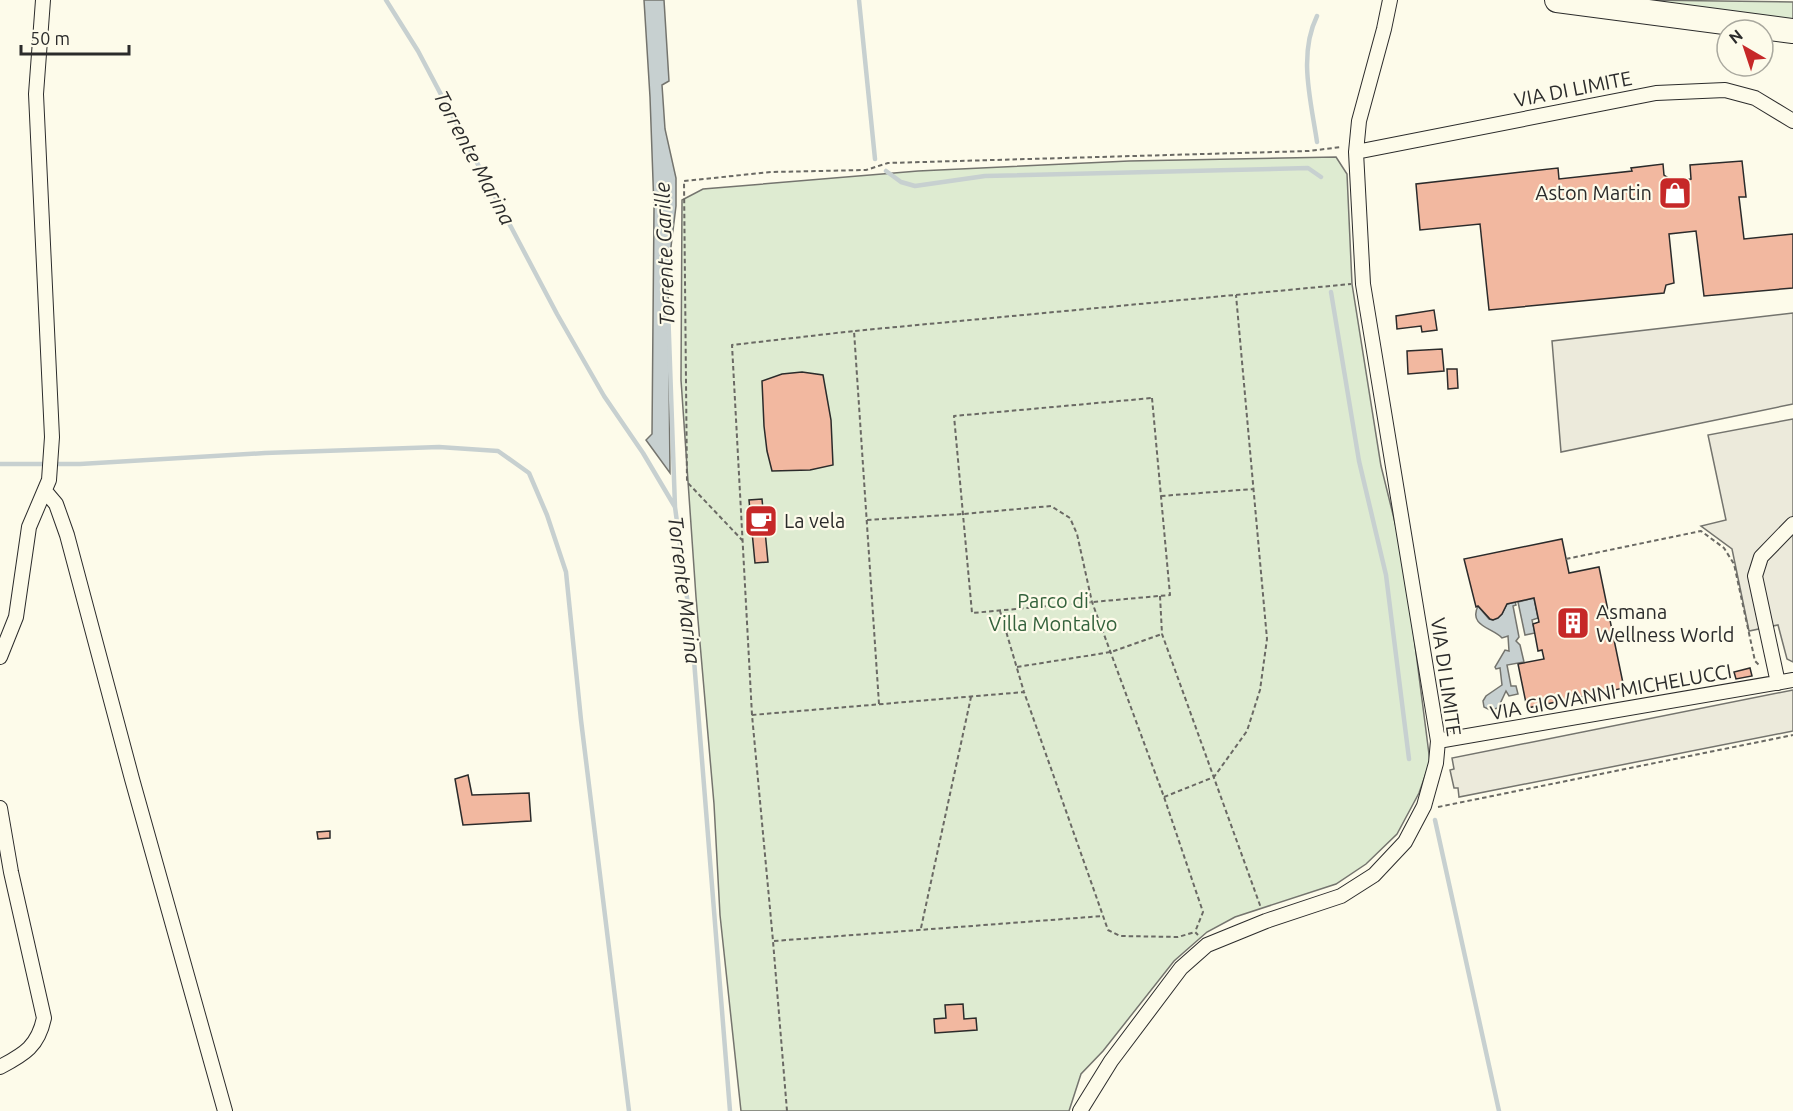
<svg xmlns="http://www.w3.org/2000/svg" width="1793" height="1111" font-family="Ubuntu,sans-serif">
	<style>
		.green { fill: #deebd1; stroke: #74746e; stroke-width: 1.5 }
		.parking { fill: #eceadb; stroke: #74746e; stroke-width: 1.5 }
		.water { fill: #c7d0d0; stroke: #74746e; stroke-width: 1.5 }
		.lines { fill: none; stroke-linecap: round; stroke-linejoin: round }
		.stream { stroke: #c7d0d0; stroke-width: 4.5 }
		.building { fill: #f2b8a0; stroke: #2b2b2b; stroke-width: 1.5 }
		.minor-casing { stroke: #2b2b2b; stroke-width: 16 }
		.motorway-casing { stroke: #2b2b2b; stroke-width: 26 }
		.path { stroke: #6a6964; stroke-width: 2; stroke-dasharray: 4.5 3; stroke-linecap: butt }
		.minor { stroke: #fdfbea; stroke-width: 14 }
		.motorway { stroke: #fdfbea; stroke-width: 24 }
		.labels { text-anchor: middle; stroke-width: 4.5; stroke-linejoin: round; paint-order: stroke }
		.street-label { font-size: 20px; fill: #2b2b2b; stroke: #fdfbea }
		.poi-label { font-size: 20px; fill: #2b2b2b; stroke: #fdfbea; text-anchor: start }
		.park-label { font-size: 20px; fill: #34623c; stroke: #fdfbea }
		.water-label { font-size: 21px; font-style: italic; fill: #2b2b2b; stroke: #fdfbea }
	</style>
	<rect width="100%" height="100%" fill="#fdfbea"/>
	<path class="green" d="M1643,0L1793,2V22Z
		M1336,157L1347,174L1352,284L1381,466L1404,559L1430,762L1419,793L1397,834L1366,864L1336,884L1235,917L1207,932L1174,961L1103,1051L1081,1074L1069,1111H741L720,915L714,804L696,597L681,380L682,200L703,189L918,171L1129,161Z"/>
	<path class="parking" d="M1793,313V404L1561,452L1552,341Z
		M1793,419V662L1787,659L1778,625L1749,631L1732,549L1701,526L1726,520L1708,435Z
		M1793,690V731L1459,797L1458,788H1454L1450,770L1454,769L1452,758Z"/>
	<path class="water" d="M644,0H664L669,81L662,85L665,129L676,178V206L668,271L670,473L646,440L652,434L654,208L650,97Z
		M1534,598L1538,618L1532,620L1535,633L1525,635L1518,602Z
		M1515,602L1516,605L1513,606L1519,637L1516,641L1520,645L1524,662L1507,665L1511,686H1516L1518,694L1509,696L1506,691L1498,708L1490,710L1484,707L1483,701L1486,696L1502,685L1500,668L1496,669L1495,667L1505,650L1509,651L1508,636L1502,638C1493,628 1468,626 1478,606L1489,619L1493,620L1502,614L1507,604Z"/>
	<g class="lines">
		<path class="stream" d="M386,0L418,51L557,314L604,396L643,453L675,507L692,635L730,1111
			M859,0L875,159
			M1317,142C1311,101 1298,55 1317,16
			M886,171L901,182L915,186L985,176L1308,168L1321,177
			M1331,292L1359,461L1386,575L1409,759
			M668,308L675,507
			M0,464H80L265,453L439,447L498,451L529,473L547,515L566,572L581,720L629,1111
			M1435,820L1499,1111"/>
	</g>
	<path class="building" d="M1742,161L1746,197H1739L1744,239L1793,234V288L1704,296L1696,231L1669,234L1674,283L1666,285L1664,293L1489,310L1480,224L1420,230L1416,184L1558,168L1559,179L1632,171L1631,168L1663,164L1664,175L1673,181L1691,179L1690,165Z
		M1434,310L1437,330L1422,332L1421,326L1397,329L1396,316Z
		M1442,349L1444,371L1408,374L1407,351Z
		M1447,369H1457L1458,388L1448,389Z
		M802,372L823,375L831,420L833,465L810,470L772,471L767,451L764,426L762,381L782,374Z
		M762,499L768,562L755,563L749,500Z
		M1562,539L1569,573L1599,567L1624,688L1527,708L1518,664L1544,659L1542,650L1538,651L1533,624L1539,622L1534,598L1507,604L1502,614L1498,618L1493,620L1490,619L1478,606L1476,607L1464,559Z
		M1750,668L1752,676L1736,679L1734,672Z
		M468,775L472,795L529,793L531,821L463,825L455,779Z
		M330,831V838L318,839L317,832Z
		M963,1004L964,1019L976,1018L977,1030L935,1033L934,1019L946,1018L945,1005Z"/>
	<g class="lines">
		<g class="minor-casing">
			<path id="minor" d="M1356,152L1656,93L1725,90L1755,98L1793,121
				M45,491L56,504L67,535L132,779L225,1111
				M0,657L16,617L29,527L49,480L52,437L36,94L43,0
				M1778,683L1755,576L1761,557L1793,524
				M1438,741L1793,680
				M0,808L11,872L44,1018C38,1046 25,1054 0,1067
				M1080,1111L1111,1061L1181,968L1207,945L1266,921L1341,896L1374,875L1405,842L1424,806L1436,763L1438,741L1363,284L1356,152L1359,121L1384,29L1390,0"/>
		</g>
		<g class="motorway-casing">
			<path id="motorway" d="M1557,0L1793,31"/>
		</g>
		<path class="path" d="M1152,398L1170,595L972,613L954,416Z
			M1161,496L1253,489
			M867,520L963,514L1051,506L1070,518L1077,534L1092,602L1164,797L1203,912L1195,932
			M743,541L687,482L684,181L771,172L866,170L888,163L1309,151L1341,147
			M1566,559L1701,531L1724,548L1734,564L1755,661L1759,665
			M1160,596L1162,634L1261,908
			M1000,611L1024,692
			M1017,667L1111,652L1162,634
			M879,704L854,331L1351,284
			M752,715L732,345L854,331
			M1164,797L1214,777L1247,731L1260,690L1267,639L1236,295
			M1438,807L1793,735
			M921,928L971,697
			M774,941L1103,916
			M787,1111L773,941L752,715L1024,692L1108,930L1120,936L1178,937L1195,932L1198,935"/>
		<use href="#minor" class="minor"/>
		<use href="#motorway" class="motorway"/>
	</g>
	<defs>
		<g id="shop-square" transform="scale(1.725)"><rect x="-9" y="-9" width="18" height="18" rx="4" fill="#c62828" stroke="#fdfbea"/><path d="M-5-2.5h2.3a2.7 3.5 0 0 1 5.4 0H5L5.5 6h-11ZM-1.5-2.5h3a1.5 2.3 0 0 0-3 0Z" fill="#fff"/></g>
		<g id="cafe-square" transform="scale(1.725)"><rect x="-9" y="-9" width="18" height="18" rx="4" fill="#c62828" stroke="#fdfbea"/><path d="M-5.5-4.5H6V0H3Q3 3.5 0 3.5H-2.5Q-5.5 3.5-5.5 0ZM3-3.2v2h1.7v-2ZM-6 4.5H4V6H-6Z" fill="#fff"/></g>
		<g id="building-square" transform="scale(1.725)"><rect x="-9" y="-9" width="18" height="18" rx="4" fill="#c62828" stroke="#fdfbea"/><path d="M-4-6H4V6H1V3H-1V6H-4ZM-2.5-4.3h1.7v1.8h-1.7ZM.8-4.3h1.7v1.8H.8ZM-2.5-1h1.7V.8h-1.7ZM.8-1h1.7V.8H.8Z" fill="#fff"/></g>
	</defs>
	<g fill-rule="evenodd">
		<use href="#shop-square" x="1675" y="193"/>
		<use href="#cafe-square" x="761" y="521"/>
		<use href="#building-square" x="1573" y="623"/>
	</g>
	<g class="labels">
		<g class="street-label">
			<text transform="translate(1573 89) rotate(-11)" y="7">VIA DI LIMITE</text>
			<text transform="translate(1446 677) rotate(82)" y="7">VIA DI LIMITE</text>
			<text transform="translate(1611 692) rotate(-10)" y="7">VIA GIOVANNI MICHELUCCI</text>
		</g>
		<g class="poi-label">
			<text x="1652" y="200" text-anchor="end">Aston Martin</text>
			<text x="784" y="528">La vela</text>
			<text x="1596" y="619">Asmana<tspan x="1596" dy="23">Wellness World</tspan></text>
		</g>
		<g class="park-label">
			<text x="1053" y="608">Parco di<tspan x="1053" dy="23">Villa Montalvo</tspan></text>
		</g>
		<g class="water-label">
			<text transform="translate(474 158) rotate(62)" y="7">Torrente Marina</text>
			<text transform="translate(665 254) rotate(-92)" y="7">Torrente Garille</text>
			<text transform="translate(684 590) rotate(83)" y="7">Torrente Marina</text>
		</g>
	</g>
	<g transform="translate(1745 48) rotate(321)"><circle r="28" fill="#fdfbea" stroke="#a9a89e" stroke-width="1.5"/>
	<path d="M0-4.5L10 22L0 15L-10 22Z" fill="#c62828"/>
	<text y="-9" font-size="16" font-weight="bold" text-anchor="middle" fill="#2b2b2b">N</text>
	</g>
	<path d="M21 45v9h108v-9" fill="none" stroke="#2b2b2b" stroke-width="3"/>
	<text x="30" y="45" font-size="18" fill="#2b2b2b" stroke="#fdfbea" stroke-width="4.5" paint-order="stroke">50 m</text>
</svg>
